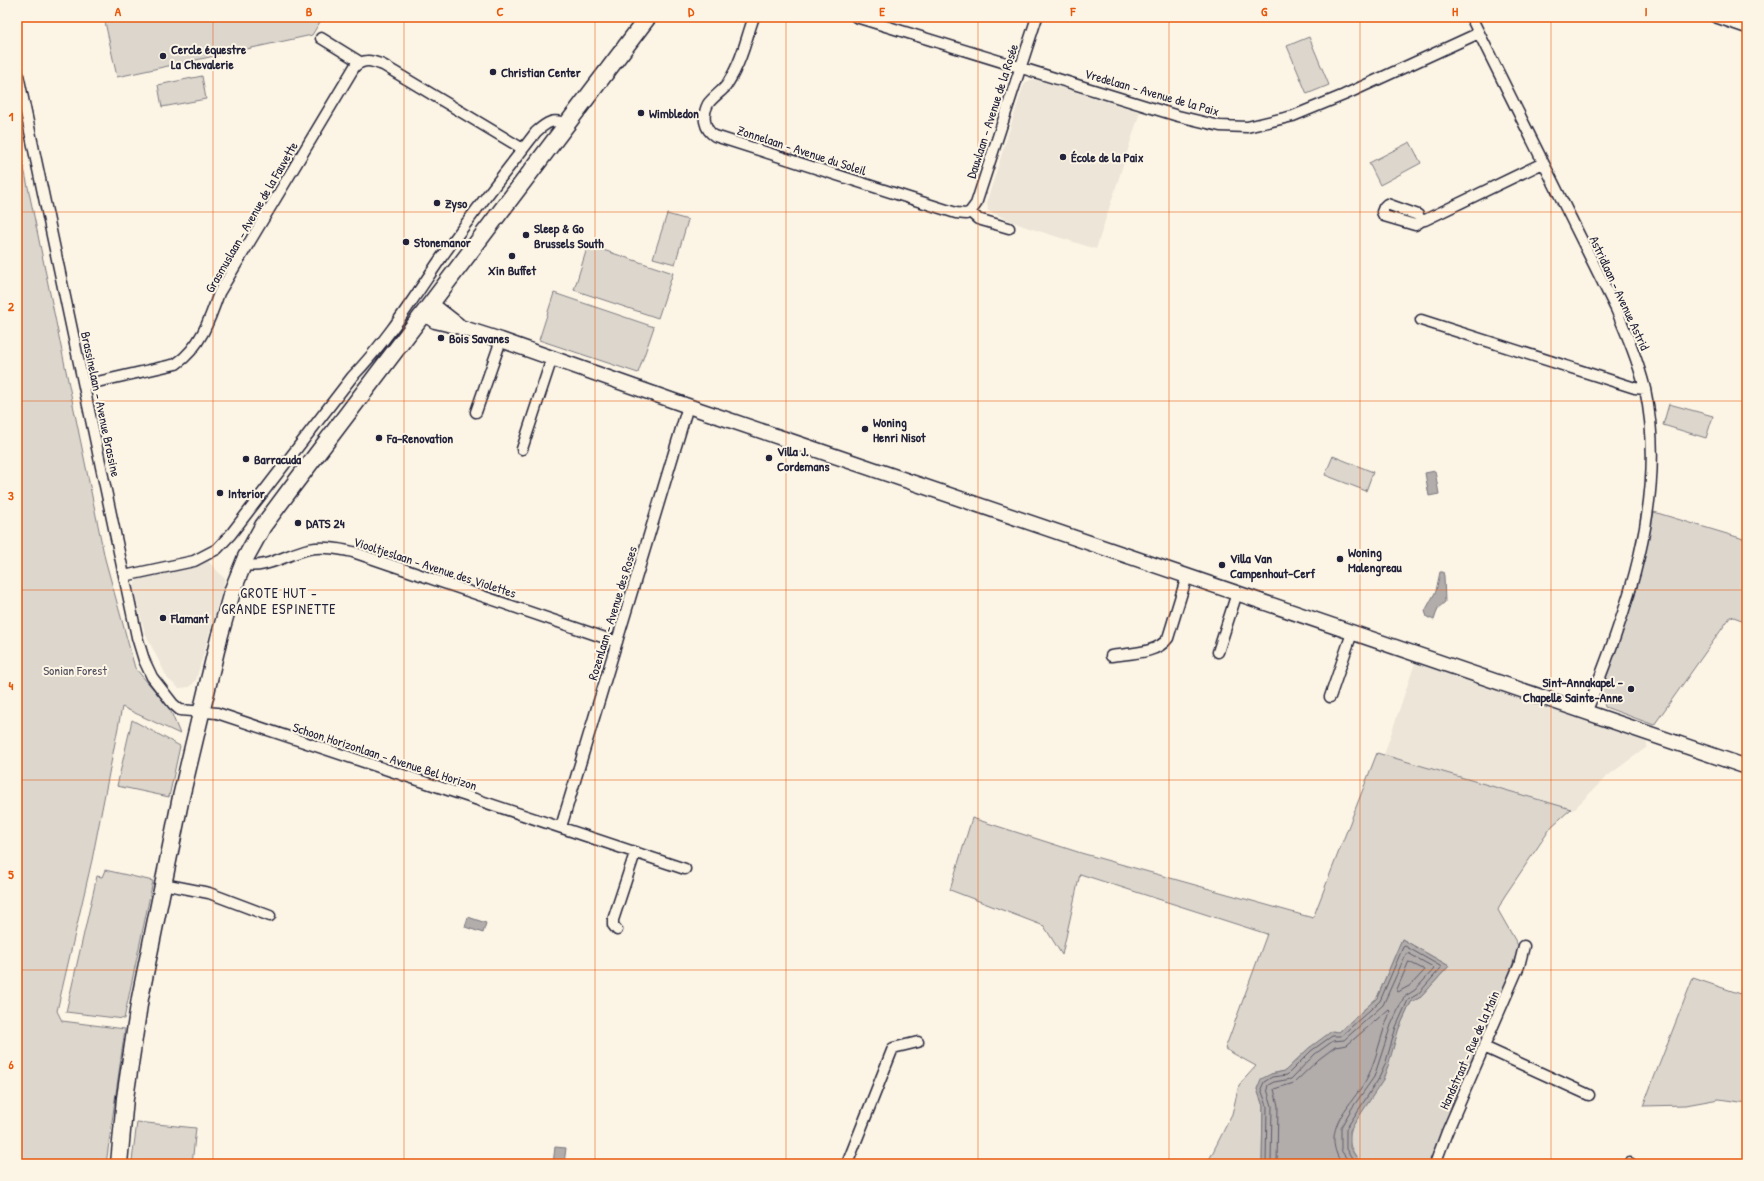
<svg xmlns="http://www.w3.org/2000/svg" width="1764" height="1181" font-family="'Patrick Hand',sans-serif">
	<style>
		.built { fill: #ece5d8 }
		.green { fill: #dcd6cc; stroke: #7f7c84 }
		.water { fill: #b2adab; stroke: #78757e }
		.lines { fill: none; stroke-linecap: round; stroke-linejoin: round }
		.shore { stroke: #5c5a68; stroke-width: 1 }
		.street-casing { stroke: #22223b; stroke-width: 13 }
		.secondary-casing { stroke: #22223b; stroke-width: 17 }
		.primary-casing { stroke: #22223b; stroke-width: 19 }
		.street { stroke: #fcf5e5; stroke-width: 10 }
		.secondary { stroke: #fcf5e5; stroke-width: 14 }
		.primary { stroke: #fcf5e5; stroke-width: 16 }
		.grid { fill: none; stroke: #e8590c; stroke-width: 1; stroke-opacity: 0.55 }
		.poi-dot { fill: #22223b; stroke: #fcf5e5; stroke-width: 1.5 }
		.labels { text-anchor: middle; stroke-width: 4; stroke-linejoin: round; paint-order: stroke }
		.poi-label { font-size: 13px; font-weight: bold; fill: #22223b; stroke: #fcf5e5; text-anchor: start }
		.street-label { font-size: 13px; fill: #22223b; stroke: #fcf5e5 }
		.park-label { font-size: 13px; fill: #504f5f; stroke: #fcf5e5 }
		.neighbourhood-label { font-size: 14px; letter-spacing: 1px; fill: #22223b; stroke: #fcf5e5 }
		.neatline { fill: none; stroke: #e8590c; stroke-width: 1.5 }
		.grid-label { font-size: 13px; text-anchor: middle; font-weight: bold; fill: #e8590c }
	</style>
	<rect width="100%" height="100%" fill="#fcf5e5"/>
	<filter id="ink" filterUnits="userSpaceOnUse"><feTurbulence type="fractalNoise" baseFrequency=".025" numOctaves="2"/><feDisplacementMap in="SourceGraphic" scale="8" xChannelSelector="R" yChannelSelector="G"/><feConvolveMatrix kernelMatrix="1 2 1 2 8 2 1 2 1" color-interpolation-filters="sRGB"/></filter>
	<g filter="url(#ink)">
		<path class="built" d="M1031,80H1037L1140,112L1096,249L1023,226L988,211L987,201L1023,87L1026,82Z
			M206,559L225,579L196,680L190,687L179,688L168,679L145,633L133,587L137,581L141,577L189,567Z
			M1415,663L1645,741L1647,743V747L1606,777L1573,810L1384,755Z"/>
		<path class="green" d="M104,17H323L312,35L117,77Z
			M1309,37L1329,85L1307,94L1287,46Z
			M202,76L206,99L162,107L158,85Z
			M17,134L105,559L135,668L169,707L180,734L122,707L92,860L57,1011L62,1021L125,1029L106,1164H17Z
			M1410,142L1421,163L1380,185L1369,163Z
			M667,214L688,220L675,264L653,258Z
			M588,245L673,273L658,318L574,290Z
			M554,293L654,327L638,373L539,340Z
			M1669,404L1713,416L1706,438L1663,425Z
			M1333,456L1373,472L1366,491L1325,475Z
			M1654,512L1747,540V622L1731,616L1654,725L1605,707L1600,687L1635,596Z
			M132,720L180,746L169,797L117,786Z
			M1377,753L1571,809L1552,826L1504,897L1498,910L1519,947L1499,1001L1454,1098L1433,1164H1361C1345,1141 1346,1137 1360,1113L1411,1002L1421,997L1449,966L1402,939L1377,998L1339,1032L1309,1048L1285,1071L1271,1074L1257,1089L1263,1106L1262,1164H1207L1232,1114L1239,1085L1256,1066L1225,1049L1267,934L1080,874L1062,955L1044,926L950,890L972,818L1081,853L1313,918Z
			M105,870L153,881L124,1019L66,1012L97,876L102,877Z
			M1693,978L1747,996V1103L1719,1099L1686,1105L1643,1106Z
			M137,1122L196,1128L192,1164H133L132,1161Z"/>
		<path class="water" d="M1435,471L1439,494L1429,496L1425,473Z
			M1440,572H1443L1444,576L1445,602L1438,608L1434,620L1427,617L1425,611L1436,591Z
			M468,917L486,923L483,933L465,927Z
			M1402,939L1449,966L1421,997L1411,1002L1399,1028L1388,1066L1382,1082L1350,1130V1148L1361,1164H1262L1263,1106L1257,1089L1261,1079L1271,1074L1285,1071L1309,1048L1332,1031L1339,1032L1377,998Z
			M555,1147L566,1148L564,1164H553Z"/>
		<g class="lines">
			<path class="shore" d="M1409,962L1423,969L1424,971L1411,985L1398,992L1397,990Z
				M1266,1164L1267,1106L1261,1089L1264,1082L1272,1077L1287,1075L1311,1051L1332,1036H1341L1380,1001L1403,947L1405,946L1440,966L1441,968L1418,994L1408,1000L1396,1027L1385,1065L1378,1080L1346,1129V1149L1356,1164
				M1271,1164L1272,1106L1267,1089L1268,1085L1274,1082L1291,1079L1315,1054L1333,1041L1344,1040L1383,1005L1406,954L1408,953L1433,967L1434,969L1415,990L1404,997L1391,1025L1374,1077L1352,1108L1341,1127V1150L1350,1164
				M1277,1164L1278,1106L1274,1089L1294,1083L1319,1059L1335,1047L1347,1045L1389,1009L1390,1012C1382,1031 1378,1053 1370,1072C1356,1104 1317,1126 1342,1164"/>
			<g class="street-casing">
				<path id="street" d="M754,17C747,35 744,53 735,70C733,75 729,81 726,86C721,92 713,97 708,104C702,115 704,130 715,136L956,213L966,214L970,212L978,219L1009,228
					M856,17L1178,116L1220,126L1247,127L1293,116L1344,95L1479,33
					M1471,17L1616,309C1627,335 1638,361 1645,389C1669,499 1626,612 1586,713
					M1715,17L1747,28
					M321,38L360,62
					M17,70L137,637L144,660L152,677L173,704L180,710L217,713L685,869
					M970,212L976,204L1037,17
					M1421,221L1415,225L1384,216L1382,212L1384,207L1387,204L1418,215L1421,221L1425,220L1543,163
					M1421,320L1635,388L1645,389
					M84,385L176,364C200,348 210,319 219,293L355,66C365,58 372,61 383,65L523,149
					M476,412L501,340
					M522,449L552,358
					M243,564C263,571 289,553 309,549C324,546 339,549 353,552L617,642
					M124,576L194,561L217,549L231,534L352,377C387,341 413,299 441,258C471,215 504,174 536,132C546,123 554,117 567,125
					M1218,652L1237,593
					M1111,656C1130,653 1157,654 1168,638L1187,576
					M1330,697L1352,633
					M561,827L688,406
					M163,884L209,893L270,916
					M617,930L613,925V920L635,853
					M1484,1047L1589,1095
					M1630,1163L1631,1164
					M847,1164L893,1048L918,1042
					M1435,1164L1447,1132L1519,966L1524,946"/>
			</g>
			<g class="secondary-casing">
				<path id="secondary" d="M431,304L458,325
					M424,313L435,321L460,327L501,340L688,406L1747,767"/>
			</g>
			<g class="primary-casing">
				<path id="primary" d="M119,1164L125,1098L140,998L181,797L219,638L232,592L246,557L263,526L289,491L648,17"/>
			</g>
			<use href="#street" class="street"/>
			<use href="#secondary" class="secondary"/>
			<use href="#primary" class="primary"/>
		</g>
	</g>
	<path class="grid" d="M213,17V1164M404,17V1164M595,17V1164M786,17V1164M978,17V1164M1169,17V1164M1360,17V1164M1551,17V1164M17,212H1747M17,401H1747M17,590H1747M17,780H1747M17,970H1747"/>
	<g class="poi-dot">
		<circle cx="163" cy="56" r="4"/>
		<circle cx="493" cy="72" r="4"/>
		<circle cx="641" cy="113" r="4"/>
		<circle cx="1063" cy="157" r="4"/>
		<circle cx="437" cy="203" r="4"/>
		<circle cx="526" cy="235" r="4"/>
		<circle cx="406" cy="242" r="4"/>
		<circle cx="512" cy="256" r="4"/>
		<circle cx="441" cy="338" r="4"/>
		<circle cx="865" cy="429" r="4"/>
		<circle cx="379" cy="438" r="4"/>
		<circle cx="769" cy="458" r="4"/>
		<circle cx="246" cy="459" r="4"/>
		<circle cx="220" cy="493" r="4"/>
		<circle cx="298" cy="523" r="4"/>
		<circle cx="1340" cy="559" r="4"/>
		<circle cx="1222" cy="565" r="4"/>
		<circle cx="163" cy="618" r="4"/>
		<circle cx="1631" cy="689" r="4"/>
	</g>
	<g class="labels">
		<g class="poi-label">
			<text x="171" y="54">Cercle équestre<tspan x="171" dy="15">La Chevalerie</tspan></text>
			<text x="501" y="77">Christian Center</text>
			<text x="649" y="118">Wimbledon</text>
			<text x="1071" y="162">École de la Paix</text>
			<text x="445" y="208">Zyso</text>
			<text x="534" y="233">Sleep &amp; Go<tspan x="534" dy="15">Brussels South</tspan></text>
			<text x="414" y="247">Stonemanor</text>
			<text x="512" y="275" text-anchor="middle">Xin Buffet</text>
			<text x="449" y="343">Bois Savanes</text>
			<text x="873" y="427">Woning<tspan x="873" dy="15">Henri Nisot</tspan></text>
			<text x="387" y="443">Fa-Renovation</text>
			<text x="777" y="456">Villa J.<tspan x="777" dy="15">Cordemans</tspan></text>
			<text x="254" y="464">Barracuda</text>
			<text x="228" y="498">Interior</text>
			<text x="306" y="528">DATS 24</text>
			<text x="1348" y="557">Woning<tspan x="1348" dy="15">Malengreau</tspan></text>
			<text x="1230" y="563">Villa Van<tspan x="1230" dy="15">Campenhout-Cerf</tspan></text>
			<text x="171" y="623">Flamant</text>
			<text x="1623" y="687" text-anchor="end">Sint-Annakapel -<tspan x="1623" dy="15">Chapelle Sainte-Anne</tspan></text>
		</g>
		<g class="street-label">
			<text transform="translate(1152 92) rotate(16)" y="5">Vredelaan - Avenue de la Paix</text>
			<text transform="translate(992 111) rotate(-72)" y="5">Dauwlaan - Avenue de la Rosée</text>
			<text transform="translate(802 150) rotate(18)" y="5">Zonnelaan - Avenue du Soleil</text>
			<text transform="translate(251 217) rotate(-60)" y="5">Grasmuslaan - Avenue de la Fauvette</text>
			<text transform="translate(1620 293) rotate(65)" y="5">Astridlaan - Avenue Astrid</text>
			<text transform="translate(101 404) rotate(78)" y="5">Brassinelaan - Avenue Brassine</text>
			<text transform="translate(435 567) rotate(18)" y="5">Viooltjeslaan - Avenue des Violettes</text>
			<text transform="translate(612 613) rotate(-73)" y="5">Rozenlaan - Avenue des Roses</text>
			<text transform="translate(385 756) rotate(18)" y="5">Schoon Horizonlaan - Avenue Bel Horizon</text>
			<text transform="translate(1469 1050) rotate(-66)" y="5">Handstraat - Rue de la Main</text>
		</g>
		<g class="park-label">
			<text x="75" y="675">Sonian Forest</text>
		</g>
		<g class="neighbourhood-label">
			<text x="279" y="598">GROTE HUT -<tspan x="279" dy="16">GRANDE ESPINETTE</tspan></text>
		</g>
	</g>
	<rect width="1764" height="1181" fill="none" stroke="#fcf5e5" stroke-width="44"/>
	<rect x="22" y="22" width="1720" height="1137" class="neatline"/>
	<g class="grid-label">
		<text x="118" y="16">A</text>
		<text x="309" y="16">B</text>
		<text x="500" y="16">C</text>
		<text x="691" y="16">D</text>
		<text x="882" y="16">E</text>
		<text x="1073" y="16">F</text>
		<text x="1264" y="16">G</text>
		<text x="1455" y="16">H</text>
		<text x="1646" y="16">I</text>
		<text x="11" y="121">1</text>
		<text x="11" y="311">2</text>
		<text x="11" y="500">3</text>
		<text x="11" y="690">4</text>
		<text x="11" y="879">5</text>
		<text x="11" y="1069">6</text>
	</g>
</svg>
